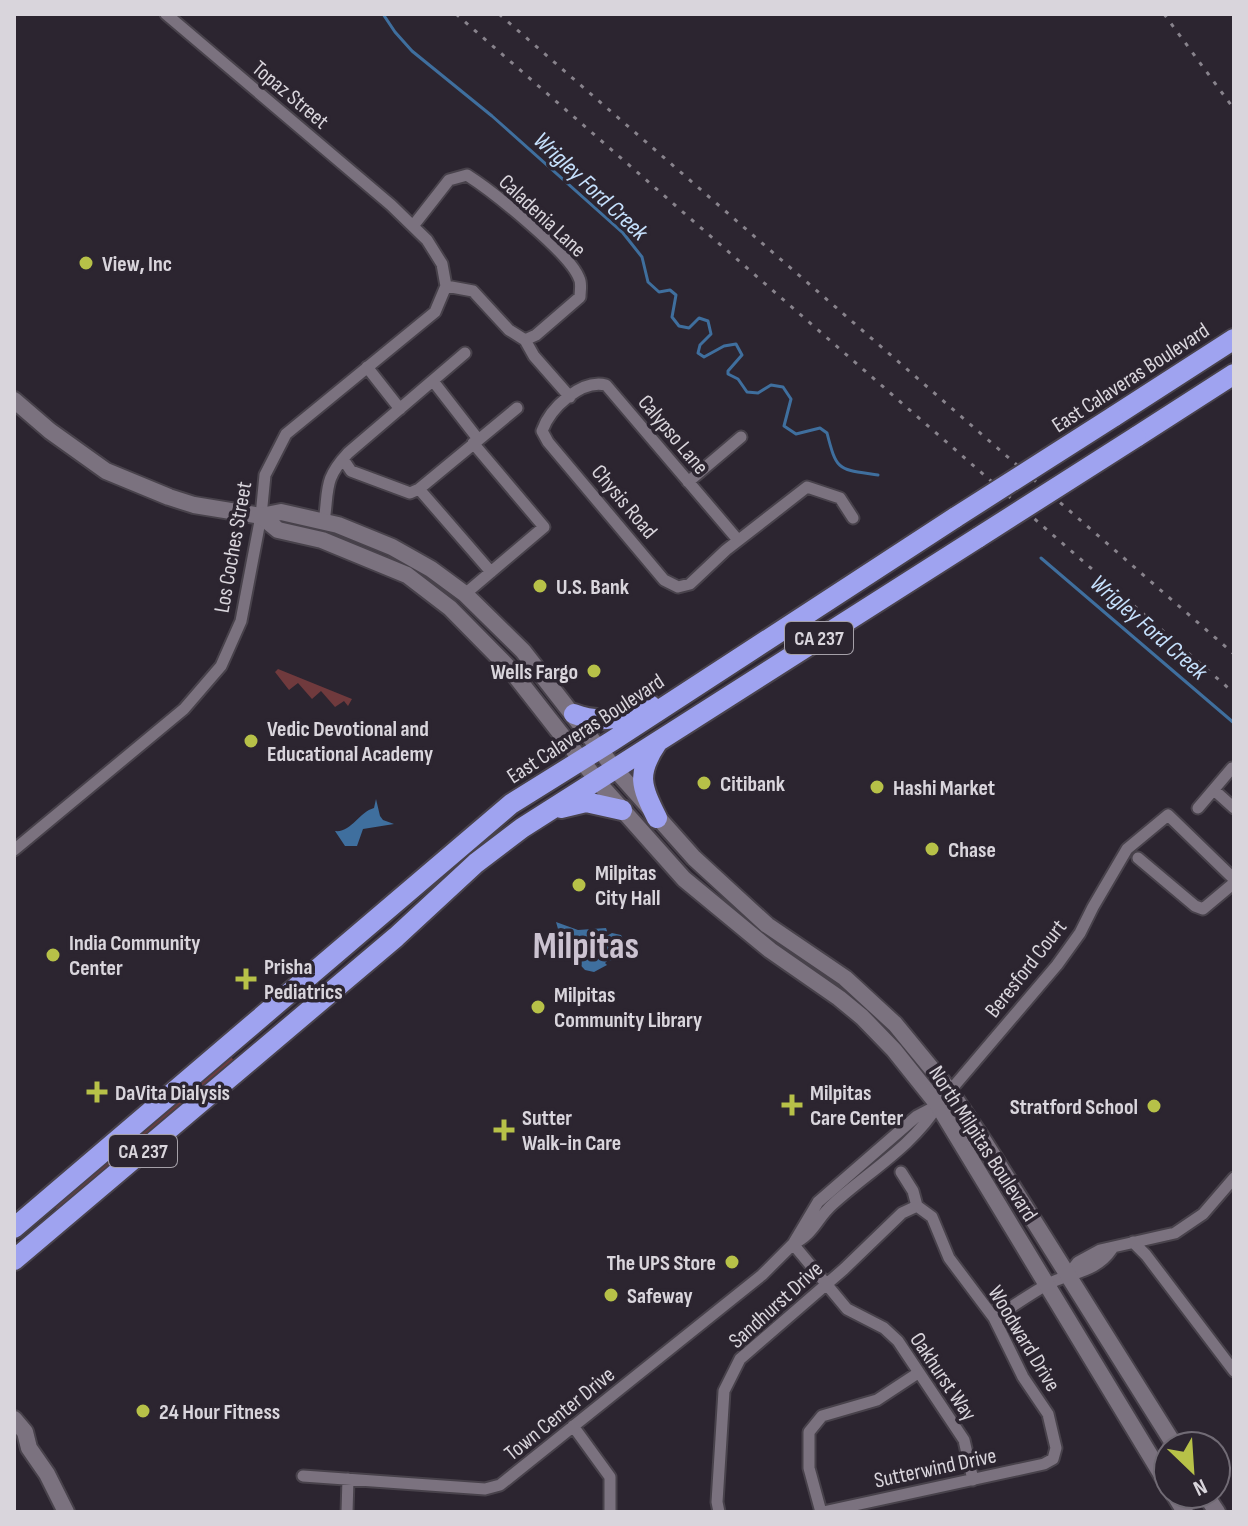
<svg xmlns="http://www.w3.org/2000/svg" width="1248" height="1526" font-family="'Sofia Sans Condensed',sans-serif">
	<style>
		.green { fill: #703a3d }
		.water { fill: #3f6f9e }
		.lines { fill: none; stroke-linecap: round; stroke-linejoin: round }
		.stream { stroke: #3f6f9e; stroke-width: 3 }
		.street-casing { stroke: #48424b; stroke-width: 15 }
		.secondary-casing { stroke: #48424b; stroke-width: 20 }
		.highway-casing { stroke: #48424b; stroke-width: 24 }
		.street { stroke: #7b727f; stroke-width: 11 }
		.secondary { stroke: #7b727f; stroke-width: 16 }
		.highway { stroke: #9fa3f0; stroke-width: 20 }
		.rail { stroke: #88838c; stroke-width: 3; stroke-dasharray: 4 8; stroke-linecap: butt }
		.highway-bridge-casing { stroke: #48424b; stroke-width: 24; stroke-linecap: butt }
		.highway-bridge { stroke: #9fa3f0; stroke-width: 20 }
		.poi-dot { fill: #b7c148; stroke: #2c2530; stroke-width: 3 }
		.labels { text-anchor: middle; stroke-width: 7; stroke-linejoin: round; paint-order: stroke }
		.shield { fill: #2c2530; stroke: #a5a0a8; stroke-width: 2 }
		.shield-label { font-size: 20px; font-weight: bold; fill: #d9d5dc }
		.street-label { font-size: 22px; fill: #d9d5dc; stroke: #2c2530 }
		.poi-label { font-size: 22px; font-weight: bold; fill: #d9d5dc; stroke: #2c2530; text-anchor: start }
		.water-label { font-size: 24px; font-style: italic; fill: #c6e1fd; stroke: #2c2530 }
		.town-label { font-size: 38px; font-weight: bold; fill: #ccc3d1; stroke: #2c2530 }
	</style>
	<rect width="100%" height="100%" fill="#2c2530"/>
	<path class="green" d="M278,669L352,699L348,706L344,701L335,707L321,691L312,699L298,683L289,690L275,672Z
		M230,1055L234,1061L59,1211L53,1205Z"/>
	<path class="water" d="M376,799L380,816L383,820L394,824L363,829L357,846H345L335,831C351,833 359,812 374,808Z
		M556,922L578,930L606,928L607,931L601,935L603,938L612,933L621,935L625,942L624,954L615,961L608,960L605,963L607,965L594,972L585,970L568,952L554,949L549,944L555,942L560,936Z"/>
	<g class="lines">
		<path class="stream" d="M383,14L395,32L412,51L492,116L623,233L642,257L648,282L659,292L670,290L676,295L672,317L679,326L689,328L699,318L708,321L711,334L700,345L698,353L704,357L724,346L736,344L742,355L728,371V374L738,379L747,392L758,393L771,385L783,387L791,399L784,426L796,434L820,428L827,433C837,472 838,469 878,475
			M1041,558L1234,723"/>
		<g class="street-casing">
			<path id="street" d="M413,226L449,180L467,175C492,191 569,252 579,278C582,283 580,291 580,297L536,335L525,340
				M446,286L473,291L509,330L525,340L534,356L570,397
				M367,367L400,409
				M433,381L478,439
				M343,459L351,471L410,493L419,489L517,408
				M688,482L741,437
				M419,489L491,572
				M324,522C329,489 323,480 348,453L465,353
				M738,540L606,385C581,379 550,408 542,431L548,442L664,580L678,587L690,584L726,550L807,487L840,498L853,518
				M465,594L544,527L473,443
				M1214,790L1234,808
				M1198,808L1232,768
				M14,850L184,709L221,666L241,621L261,516L265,475L286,434L435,312L446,286L442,264L427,240L391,205L166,14
				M1138,858L1195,906L1203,909L1234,883
				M901,1172L913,1191L917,1206
				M1133,1242L1146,1255L1234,1371
				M793,1244C815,1233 816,1219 833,1204C868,1172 913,1146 938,1105L1057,965L1080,933L1093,907L1127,849L1168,815L1234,879
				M793,1244L847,1309L884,1328L898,1341L964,1440L973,1480
				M1067,1276L1078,1262L1100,1250L1175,1233L1203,1214L1234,1178
				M994,1318C1012,1307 1030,1294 1048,1284C1071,1272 1096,1273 1112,1249
				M573,1426L610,1477V1512
				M303,1476L485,1489L500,1485L762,1275L793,1244L818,1202L917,1116L938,1105
				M347,1512L348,1479
				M719,1512L717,1502L724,1391L740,1359L844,1269L902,1213L917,1206
				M821,1512L809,1468V1432L822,1416L877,1400L918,1373
				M823,1512L1044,1464L1053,1459L1056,1448L1048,1414L1023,1377L994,1318L949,1258L932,1217L917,1206"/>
		</g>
		<g class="secondary-casing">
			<path id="secondary" d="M14,400L50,431L106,471L169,497L194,505L261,516L281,512L338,525L392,547L431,569L465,594L523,651L614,768L694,858L767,925L845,978L895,1024L950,1091L985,1143L1175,1446
				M261,516L278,530L322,540L407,575L450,608L510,669L604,789L684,879L770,950L839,998L862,1017L894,1050L938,1105L1168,1485
				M14,1419L25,1432L29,1448L47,1474L66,1512
				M1174,1494L1185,1512
				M1205,1494L1217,1512"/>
		</g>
		<g class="highway-casing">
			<path id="highway" d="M1113,417L1234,339
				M1136,437L1234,374
				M574,714C603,725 622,717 650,705
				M561,808L586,802L622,810
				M657,818C641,786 636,774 657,743
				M14,1228L511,804L612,741L956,517
				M14,1260L396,937L476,863L522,828L979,537"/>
		</g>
		<use href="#street" class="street"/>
		<use href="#secondary" class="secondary"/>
		<use href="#highway" class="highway"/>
		<path class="rail" d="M456,14L1234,693
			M499,14L1234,654
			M1164,14L1234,109"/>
		<g class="highway-bridge-casing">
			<path id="highway-bridge" d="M956,517L1113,417
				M979,537L1136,437"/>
		</g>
		<use href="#highway-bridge" class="highway-bridge"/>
	</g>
	<g class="poi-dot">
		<circle cx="86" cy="263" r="8"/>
		<circle cx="540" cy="586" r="8"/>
		<circle cx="594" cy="671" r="8"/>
		<circle cx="251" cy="741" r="8"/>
		<circle cx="704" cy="783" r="8"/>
		<circle cx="877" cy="787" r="8"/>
		<circle cx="932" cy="849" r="8"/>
		<circle cx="579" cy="885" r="8"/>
		<circle cx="53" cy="955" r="8"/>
		<path d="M242 967h8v8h8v8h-8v8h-8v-8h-8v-8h8z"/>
		<circle cx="538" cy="1007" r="8"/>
		<path d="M93 1080h8v8h8v8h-8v8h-8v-8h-8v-8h8z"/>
		<path d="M788 1093h8v8h8v8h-8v8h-8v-8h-8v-8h8z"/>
		<circle cx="1154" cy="1106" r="8"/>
		<path d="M500 1118h8v8h8v8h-8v8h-8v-8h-8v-8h8z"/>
		<circle cx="732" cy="1262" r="8"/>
		<circle cx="611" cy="1295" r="8"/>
		<circle cx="143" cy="1411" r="8"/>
	</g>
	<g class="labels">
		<g class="shield">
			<rect x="785" y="622" width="68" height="32" rx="6"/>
			<rect x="109" y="1135" width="68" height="32" rx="6"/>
		</g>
		<g class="shield-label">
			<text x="819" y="645">CA 237</text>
			<text x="143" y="1158">CA 237</text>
		</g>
		<g class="street-label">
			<text transform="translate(291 94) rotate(40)" y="8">Topaz Street</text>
			<text transform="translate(543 215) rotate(43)" y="8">Caladenia Lane</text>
			<text transform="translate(1130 377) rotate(-33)" y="8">East Calaveras Boulevard</text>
			<text transform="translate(674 434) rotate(50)" y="8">Calypso Lane</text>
			<text transform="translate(625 501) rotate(50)" y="8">Chysis Road</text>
			<text transform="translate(232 547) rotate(-80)" y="8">Los Coches Street</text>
			<text transform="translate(585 728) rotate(-33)" y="8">East Calaveras Boulevard</text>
			<text transform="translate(1025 968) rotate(-52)" y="8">Beresford Court</text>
			<text transform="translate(984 1143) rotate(57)" y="8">North Milpitas Boulevard</text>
			<text transform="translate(775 1304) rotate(-42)" y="8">Sandhurst Drive</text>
			<text transform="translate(1025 1338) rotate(59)" y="8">Woodward Drive</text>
			<text transform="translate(944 1376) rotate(56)" y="8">Oakhurst Way</text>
			<text transform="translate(559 1413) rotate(-39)" y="8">Town Center Drive</text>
			<text transform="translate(935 1467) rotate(-12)" y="8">Sutterwind Drive</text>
		</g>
		<g class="poi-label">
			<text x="102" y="271">View, Inc</text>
			<text x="556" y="594">U.S. Bank</text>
			<text x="578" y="679" text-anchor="end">Wells Fargo</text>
			<text x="267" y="736">Vedic Devotional and<tspan x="267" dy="25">Educational Academy</tspan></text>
			<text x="720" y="791">Citibank</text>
			<text x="893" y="795">Hashi Market</text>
			<text x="948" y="857">Chase</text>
			<text x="595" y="880">Milpitas<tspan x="595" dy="25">City Hall</tspan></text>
			<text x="69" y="950">India Community<tspan x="69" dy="25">Center</tspan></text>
			<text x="264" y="974">Prisha<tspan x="264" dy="25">Pediatrics</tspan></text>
			<text x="554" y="1002">Milpitas<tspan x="554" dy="25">Community Library</tspan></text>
			<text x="115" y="1100">DaVita Dialysis</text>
			<text x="810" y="1100">Milpitas<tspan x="810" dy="25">Care Center</tspan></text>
			<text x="1138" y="1114" text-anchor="end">Stratford School</text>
			<text x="522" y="1125">Sutter<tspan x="522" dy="25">Walk-in Care</tspan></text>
			<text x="716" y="1270" text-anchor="end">The UPS Store</text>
			<text x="627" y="1303">Safeway</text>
			<text x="159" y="1419">24 Hour Fitness</text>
		</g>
		<g class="water-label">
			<text transform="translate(591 186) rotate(43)" y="8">Wrigley Ford Creek</text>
			<text transform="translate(1149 627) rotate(41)" y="8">Wrigley Ford Creek</text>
		</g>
		<g class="town-label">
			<text x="586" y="958">Milpitas</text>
		</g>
	</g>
	<rect width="1248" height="1526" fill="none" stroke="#d9d5dc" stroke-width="32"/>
	<g transform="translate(1192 1470) rotate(155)"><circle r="38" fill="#2c2530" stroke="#716b75" stroke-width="2"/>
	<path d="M0-6L14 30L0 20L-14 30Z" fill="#b7c148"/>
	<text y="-12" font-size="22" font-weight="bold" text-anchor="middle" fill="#d9d5dc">N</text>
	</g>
</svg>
